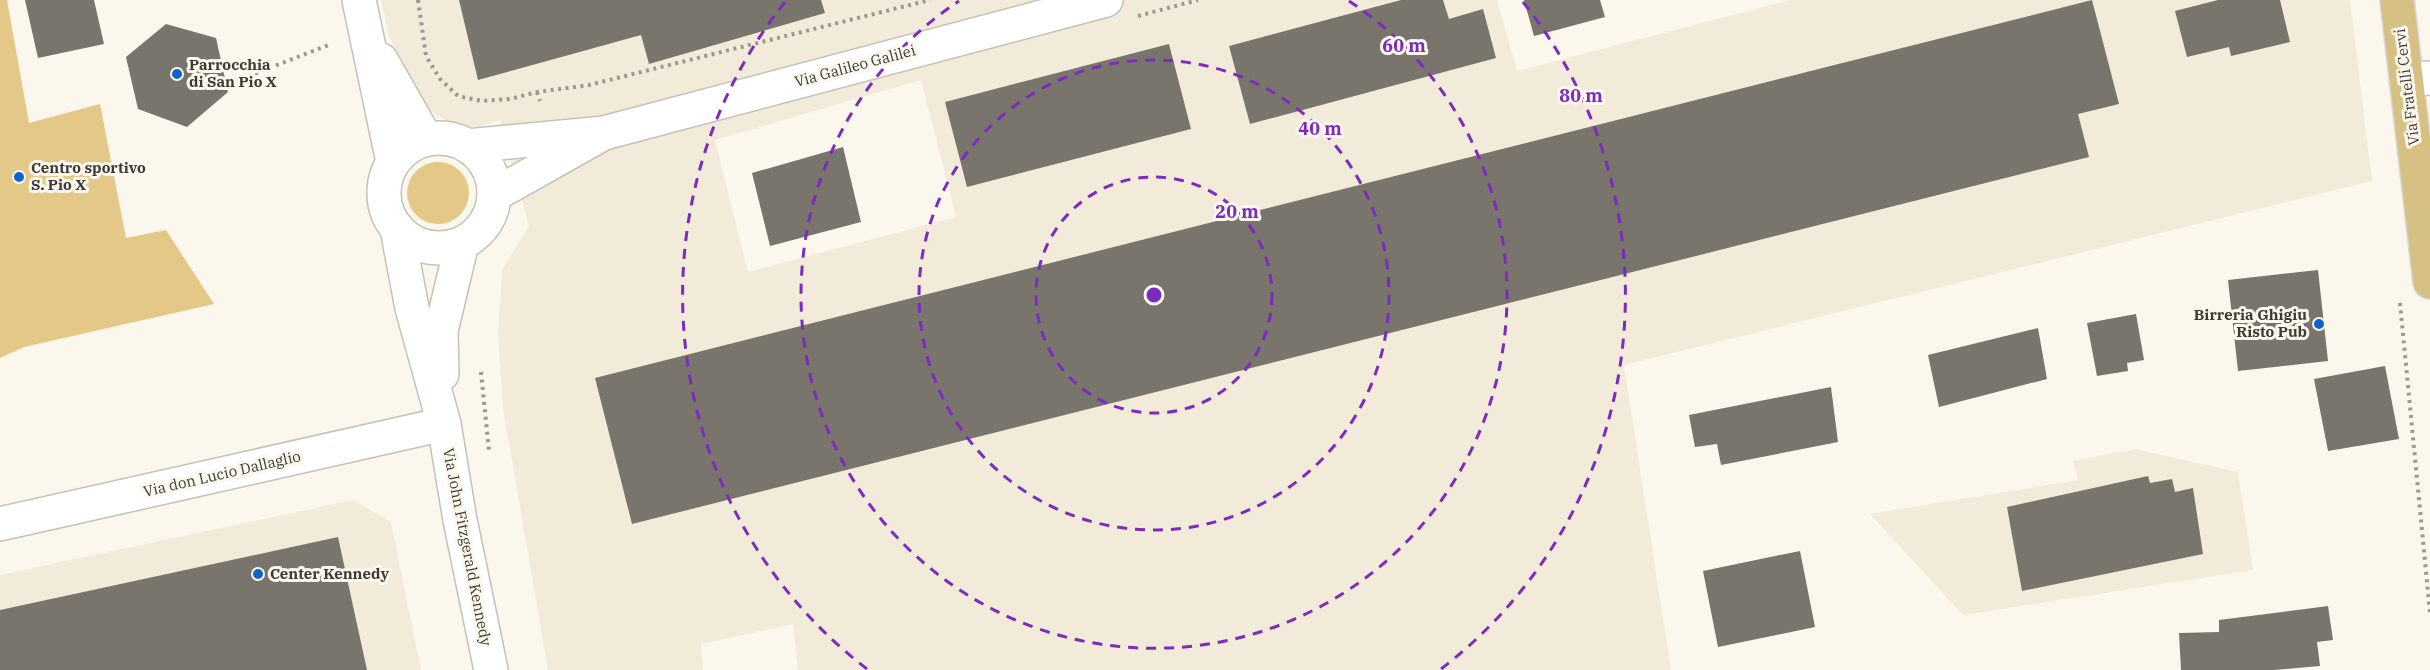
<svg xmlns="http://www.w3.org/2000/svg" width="2430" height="670" font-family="'IBM Plex Serif',serif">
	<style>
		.built { fill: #f2ebda; fill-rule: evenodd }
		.green { fill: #e4c887 }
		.building { fill: #79756c }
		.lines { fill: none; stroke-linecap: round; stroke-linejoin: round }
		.minor-casing { stroke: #c5c1b7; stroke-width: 36 }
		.major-casing { stroke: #d8d8d7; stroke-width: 36 }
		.path { stroke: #9c9992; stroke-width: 4; stroke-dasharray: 3 4.5; stroke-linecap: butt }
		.minor { stroke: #fff; stroke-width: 33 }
		.major { stroke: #d7c084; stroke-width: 33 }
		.ring { fill: none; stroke: #7b2cbf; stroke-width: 3; stroke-dasharray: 10 8 }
		.poi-dot { fill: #0e64cd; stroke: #fcf7ed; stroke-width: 2 }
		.labels { text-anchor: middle; stroke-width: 6; stroke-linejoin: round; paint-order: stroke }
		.poi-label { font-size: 15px; font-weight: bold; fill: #3b3a36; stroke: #fcf7ed; text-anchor: start }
		.street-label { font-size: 15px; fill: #3b3a36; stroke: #fcf7ed }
		.centre { fill: #7b2cbf; stroke: #fcf7ed; stroke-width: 3 }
		.ring-label { font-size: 18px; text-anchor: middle; font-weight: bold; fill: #7b2cbf; stroke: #fcf7ed; stroke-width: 6; stroke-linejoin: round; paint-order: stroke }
	</style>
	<rect width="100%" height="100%" fill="#fcf7ed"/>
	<path class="built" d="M381,0H1497L1517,71L1791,0H2350L2372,181L1624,365L1671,670H798L793,624L701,644L703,670H548L503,408L498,334L502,270L529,226L500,120L479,127L456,126L430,111L406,78L389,35ZM921,80L956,217L748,272L715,140Z
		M2135,449L2238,472L2253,570L1963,615L1870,514L2078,480L2073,461Z
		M353,500L391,522L421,670H0V575Z"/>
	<path class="green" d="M0,0H7L29,123L100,104L126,238L166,230L214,304L24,347L0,358Z
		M407 193a31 31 0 1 1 62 0a31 31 0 1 1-62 0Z"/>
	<path class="building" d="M25,0H94L104,44L38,58Z
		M459,0H821L825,13L649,64L641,35L478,80Z
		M1401,0H1443L1449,19L1483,9L1496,58L1250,124L1229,46Z
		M1524,0H1600L1605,17L1534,36Z
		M2092,0L2119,104L2078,114L2089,157L632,524L595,378Z
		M2218,0H2280L2290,42L2231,56L2229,47L2187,57L2175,11Z
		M166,24L216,38L228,92L187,127L138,109L126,57Z
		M1169,44L1191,129L967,187L945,102Z
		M843,147L861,222L770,246L752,173Z
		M2318,270L2328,361L2238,371L2228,280Z
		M2136,314L2144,360L2127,363L2128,371L2097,376L2087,323Z
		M2038,328L2047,379L1939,407L1928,355Z
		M2385,366L2399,439L2328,451L2314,379Z
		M1831,387L1838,442L1721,465L1717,444L1695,447L1689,415Z
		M2148,476L2150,483L2172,479L2175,492L2193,488L2203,554L2022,591L2007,507Z
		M338,537L367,670H0V610Z
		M1800,551L1815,627L1718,647L1703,571Z
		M2328,606L2333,640L2317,642L2320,666L2274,670H2181L2179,633L2219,632V620Z"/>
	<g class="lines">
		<g class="minor-casing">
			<path id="minor" d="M359,0L393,162
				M381,60L426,139
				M2406,80L2430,78
				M604,133L1106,0
				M384 193a55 55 0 1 1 110 0a55 55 0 1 1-110 0Z
				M467,146L604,133L494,195
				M397,229L412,308L444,424L460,520L491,670
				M442,374L441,331L462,243
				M0,524L444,424"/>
		</g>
		<g class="major-casing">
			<path id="major" d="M2397,0L2430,282"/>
		</g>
		<path class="path" d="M418,0L426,56L440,79L458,96L482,101L510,99L537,92L589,85L930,0
			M1138,16L1198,0
			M241,79L331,44
			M537,92L540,101
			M2400,303L2430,613
			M481,372L489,451"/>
		<use href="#minor" class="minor"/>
		<use href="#major" class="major"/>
	</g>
	<g class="ring">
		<circle cx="1154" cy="295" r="118"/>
		<circle cx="1154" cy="295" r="235"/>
		<path d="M1349 1A353 353 0 1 1 959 1"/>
		<path d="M867 669A471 471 0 0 1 785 2M1523 2A471 471 0 0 1 1441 669"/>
	</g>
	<g class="poi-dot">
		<circle cx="177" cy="74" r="6"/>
		<circle cx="19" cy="177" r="6"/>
		<circle cx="2319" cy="324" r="6"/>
		<circle cx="258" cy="574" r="6"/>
	</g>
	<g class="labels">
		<g class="poi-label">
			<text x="189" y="70">Parrocchia<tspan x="189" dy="17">di San Pio X</tspan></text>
			<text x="31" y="173">Centro sportivo<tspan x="31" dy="17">S. Pio X</tspan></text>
			<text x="2307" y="320" text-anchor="end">Birreria Ghigiu<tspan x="2307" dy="17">Risto Pub</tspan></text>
			<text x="270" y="579">Center Kennedy</text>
		</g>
		<g class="street-label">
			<text transform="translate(855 66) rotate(-15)" y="5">Via Galileo Galilei</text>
			<text transform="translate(2407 87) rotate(-97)" y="5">Via Fratelli Cervi</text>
			<text transform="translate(222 474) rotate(-13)" y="5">Via don Lucio Dallaglio</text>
			<text transform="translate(467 547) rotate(79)" y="5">Via John Fitzgerald Kennedy</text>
		</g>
	</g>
	<circle cx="1154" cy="295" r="9" class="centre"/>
	<g class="ring-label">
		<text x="1404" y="52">60 m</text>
		<text x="1581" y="102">80 m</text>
		<text x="1320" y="135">40 m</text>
		<text x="1237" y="218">20 m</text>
	</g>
</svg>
